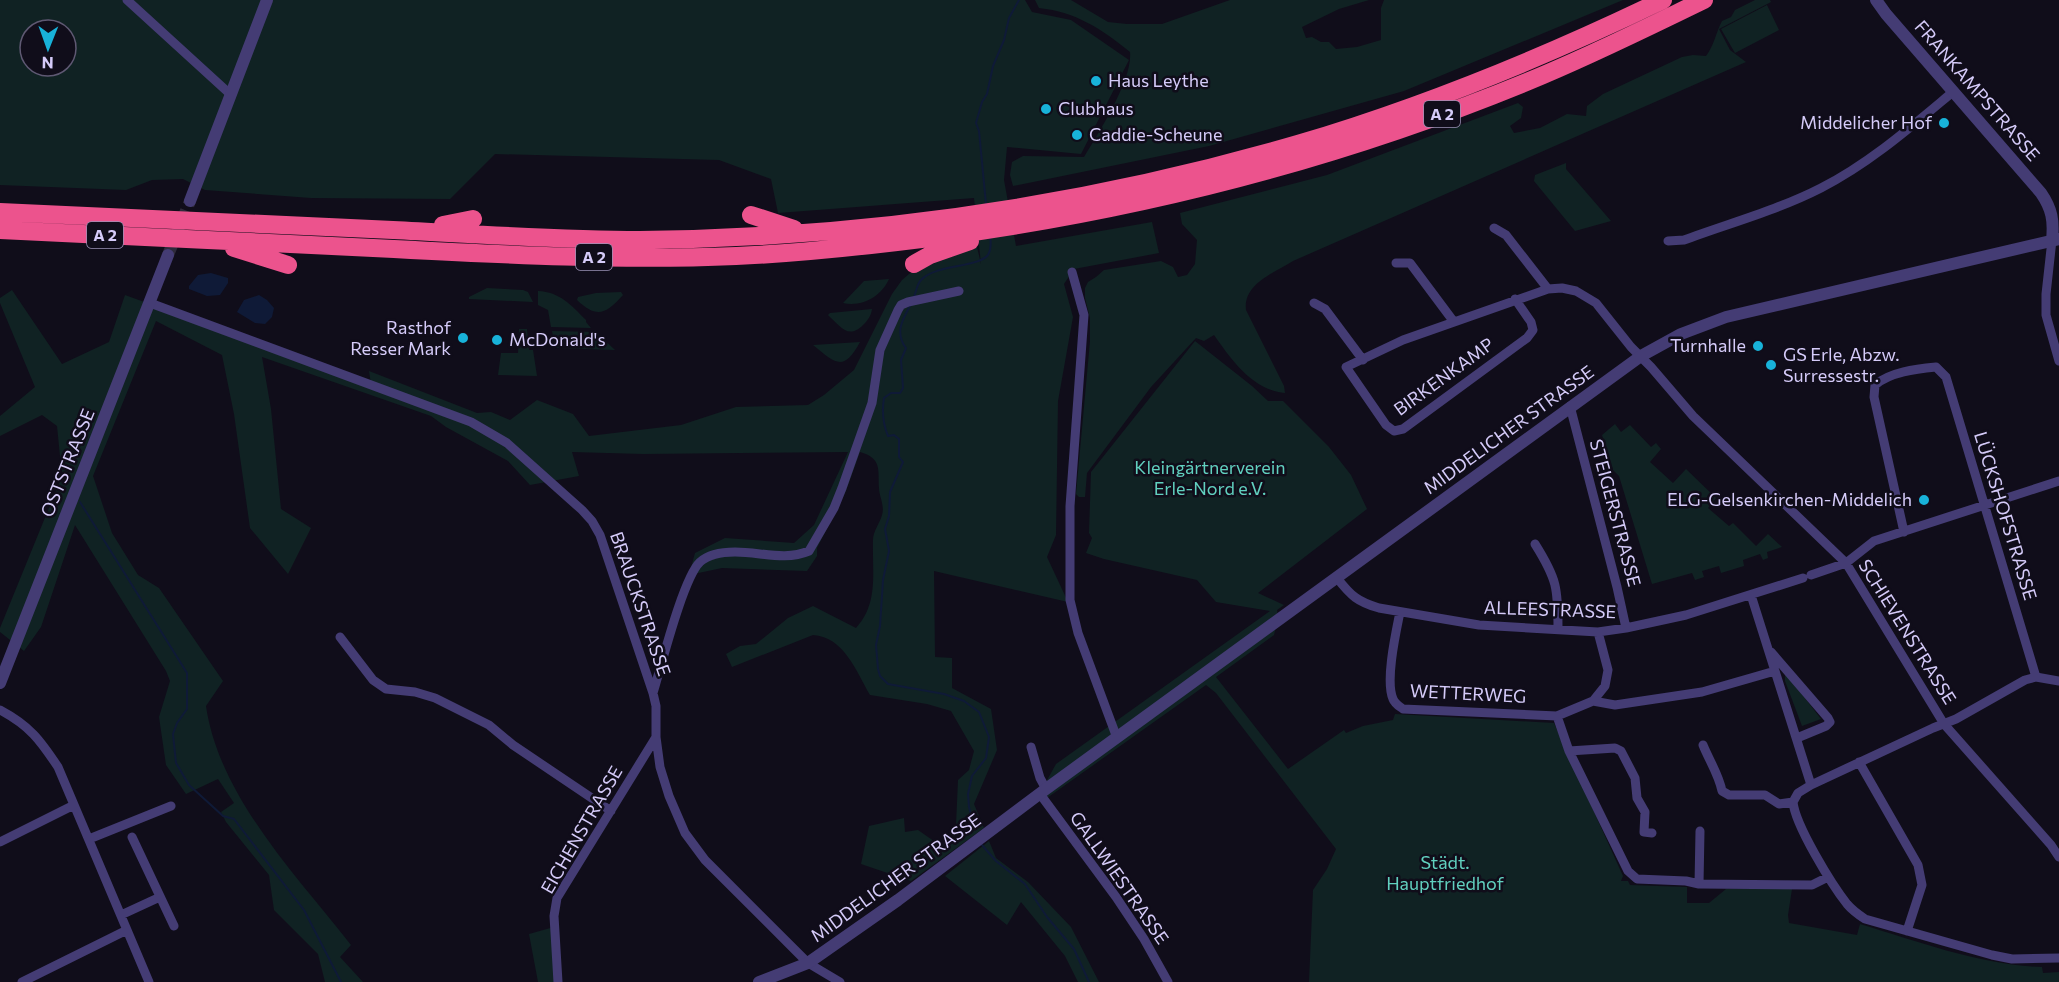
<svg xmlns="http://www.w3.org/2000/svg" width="2059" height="982" font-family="Commissioner,sans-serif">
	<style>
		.green { fill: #102223; fill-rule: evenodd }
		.water { fill: #0f1a37 }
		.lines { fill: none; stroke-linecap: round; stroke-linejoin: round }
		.stream { stroke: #0f1a37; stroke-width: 2 }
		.tertiary-tunnel { stroke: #2e2a3b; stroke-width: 12; stroke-dasharray: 12 6; stroke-linecap: butt }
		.minor { stroke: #443c74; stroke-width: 9 }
		.tertiary { stroke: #443c74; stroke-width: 12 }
		.motorway { stroke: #ec538d; stroke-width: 18 }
		.poi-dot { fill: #18b2d9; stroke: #100d1a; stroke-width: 2 }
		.labels { text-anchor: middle; stroke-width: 5; stroke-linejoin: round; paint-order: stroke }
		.shield { fill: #100d1a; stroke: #9a92b6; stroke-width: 1.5 }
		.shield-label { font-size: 16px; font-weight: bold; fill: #d5cbf9 }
		.poi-label { font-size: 18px; fill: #d5cbf9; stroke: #100d1a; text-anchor: start }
		.street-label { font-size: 18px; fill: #d5cbf9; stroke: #100d1a }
		.park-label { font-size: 18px; fill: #61d0bf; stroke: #100d1a }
	</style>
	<rect width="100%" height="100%" fill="#100d1a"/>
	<path class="green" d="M0,0H1025L1032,12L1071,20L1129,60L1081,154L1007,147L1004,180L1016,246L1152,222L1159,253L1074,269L1064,284L1073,317L1058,401L1056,535L1047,557L1068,602L934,571L935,657L952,658V688L991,709L997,750L974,804L984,828L911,881L861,864L869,826L904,818L905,832L918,830L941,846L956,825L958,780L969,770L974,751L951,711L927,704L870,695C856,671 844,637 813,635L732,667L726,654L740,646L756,644L788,618L813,606L856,628C879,603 872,572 873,540C873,531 880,523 882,515C885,506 879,496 879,488C878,470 882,458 860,452L846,491L817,548V556L807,571L722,568L689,575L695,553L725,538L794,543L814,525L848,452L643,454L572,452L579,476L530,485L508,461L446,427L431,416L262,357L271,409L281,509L311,528L288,574L250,528L234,414L222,355L156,321L93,476L112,533L138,575L159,588L223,681L206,706C219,796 296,875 351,945L340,957L363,982H325L318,954L274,910L269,875L226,822L221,812L234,803L218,779L186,794L166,765L159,717L170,681L166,671L75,525L41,627L24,651L0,632V628L62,476L57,426L42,415L0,436V416L35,387L0,303V298L12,290L62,364L109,342L125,295L371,384L369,371L477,413L491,412L510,420L537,400L573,414L589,436L681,425L736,407L808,405L824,395L854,370L892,294L902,280L916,268L957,250L977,247L981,264L974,198L778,213L771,179L719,160L495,154L450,199L311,198L205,190L183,179L152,180L126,190L0,185ZM30,30H66V66H30Z
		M1035,0H1071L1108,22L1127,24H1162L1230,0H1369L1339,9L1302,27L1306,38L1312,37L1321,42H1329L1336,49L1357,47L1381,40V8L1384,0H1623L1404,91L1209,146L1013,186L1010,175L1012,162L1023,156L1084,157C1098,134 1133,79 1130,52C1102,29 1076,12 1039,8Z
		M1755,0H1770L1771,2L1719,29L1730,50L1746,62L1293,261C1274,273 1243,284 1246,310L1284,386L1285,393C1252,390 1231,359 1214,335L1204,341L1196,338L1151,387L1087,473L1085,497H1079L1076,494L1090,341V318L1085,298V288L1088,282L1096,277L1104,270L1161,261L1173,267L1178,277L1187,275L1195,264L1197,240L1182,224L1180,213L1327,175L1518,103L1523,107L1521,118L1510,126L1514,133L1540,128L1567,114L1586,116L1587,106L1603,94L1682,57L1693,55L1706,56C1714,46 1716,32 1722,21L1731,17L1735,10Z
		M1767,5L1779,30L1735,53L1721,29Z
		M1566,163V169L1611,221L1575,231L1534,181L1535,175Z
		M889,279C881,297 862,307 843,303L864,281Z
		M487,288L523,290L528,292L533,302L469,299V297Z
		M538,291C560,292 571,305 586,320V322L591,328L551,327L548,310L538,305Z
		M596,293L621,292L623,295C606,314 597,319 577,300L578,297Z
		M872,309C871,316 868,320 863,325C848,340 840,326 828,315L830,313Z
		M519,329H527L529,350H533L537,376L498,375L501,353H518Z
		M552,331L596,332L615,350L555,348Z
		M1195,341L1252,386L1268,401H1283L1329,447L1351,475L1367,509L1258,593L1284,605L1277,610L1278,618L1274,635L1216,677L1288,769L1344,730L1346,733L1363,726L1393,720L1395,714L1554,723L1623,876L1621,881H1628L1630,885L1687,887V903H1709L1726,889H1792L1788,915L1789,923L1857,935L1860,924C1920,942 1980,965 2042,967L2043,973L2059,972V982H1309L1313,890L1327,869L1336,849L1216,693L1206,685L1047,798L1046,782L1056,764L1270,611L1216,602L1197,580L1104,559L1086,553L1092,538L1089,533L1091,472Z
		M860,342C844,372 836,364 813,345Z
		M1615,424L1621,432L1630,425L1651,447L1656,443L1661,449L1650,462L1673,483L1686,469L1716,498L1708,508L1729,526L1733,523L1756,546L1768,534L1782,547L1767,552L1768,558L1763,560L1760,554L1743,560L1744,566L1721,573L1719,566L1702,571L1704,577L1695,580L1692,573L1652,584L1619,476L1613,470L1602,435Z
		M1785,672L1821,719L1802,726L1785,681Z
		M989,841L996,858L1028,882L1071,927L1099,982H1078L1065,956L1021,902L1007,925L945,876Z
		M554,927L560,982H538L529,934Z"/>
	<path class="water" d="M211,273L228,278V283L220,295L207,296L189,289V286L198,275Z
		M259,295L267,300L274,308L272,317L265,324L255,323L237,312L244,300Z"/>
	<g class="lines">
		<path class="stream" d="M986,204L979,131L976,123L982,102L987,94L993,66L1004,40L1009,18L1019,0
			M914,297C916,292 917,284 921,280C936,264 977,268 988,255C991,250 991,242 990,236
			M911,304C903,319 894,332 906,348L901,360L903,388L900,393H891L884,398C882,410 883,424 888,436L894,435L899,439V457L903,462L890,492L889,516L885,529L889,551L883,580L880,626L876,645L878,669L880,676L888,684L944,694L964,701L979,712L989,737L986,758L972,776L968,794L969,807L975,829
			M80,502L187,673V709L177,723L173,734L176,763L189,785L223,816L234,819L304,910L341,982
			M982,845L996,861L1025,884L1047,917L1074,949L1089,982"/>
		<path class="tertiary-tunnel" d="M168,255L190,201"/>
		<path class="minor" d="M127,0L230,94
			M1494,228L1506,235L1548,289
			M2052,240L2046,294V315L2059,361
			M1668,241L1684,240C1730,223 1778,210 1821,188C1870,163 1912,126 1954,91
			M1396,263H1410L1454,322
			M1072,272L1084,315L1070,506V600L1078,633L1117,738
			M1515,299L1531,322L1533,330L1527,338L1403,429L1394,431L1386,425L1346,367L1403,340L1548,289L1562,288L1576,291L1596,303L1631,347L1651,367L1693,416L1846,563L1944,724L2051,845L2059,857
			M150,303L471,422L507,443L582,510L592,521L600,535L653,693L656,706V737L660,767L669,796L685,833L705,860L808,963L840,982
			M1314,303L1325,309L1363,360
			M1570,406L1617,587L1626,628
			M1904,532L1874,397L1875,385C1890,372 1916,369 1936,367L1946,377L2036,677
			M1535,544C1557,579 1558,588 1558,629
			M1811,575L1846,563L1874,541L2059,481
			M1337,578C1351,596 1358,602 1379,608L1479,625L1598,632L1626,628L1686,615L1803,578
			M1751,595L1811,785
			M1400,612C1396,632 1385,681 1393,699C1395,704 1399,706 1403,709L1557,716L1593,701L1605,686L1608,670L1598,632
			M340,637L373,680L386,689L415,692L435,698L489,725L513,745L611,811
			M1771,652L1828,718L1830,722L1826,726L1797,738
			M2059,681L2036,677L2025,680L1956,719L1933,728L1811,785L1798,793L1793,802C1795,825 1832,885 1847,904C1852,910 1859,915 1865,919L1992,955L2012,959L2059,958
			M653,693C661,667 683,578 700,562C709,554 724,552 735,552C761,552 785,561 809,551L834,508L842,488L872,403L880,350L898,310L901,305L908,302L959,291
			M1593,701L1615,705L1702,692L1775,671
			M0,710C30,726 40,740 58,767L149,982
			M1557,716L1569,751L1628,871L1637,879L1686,881L1699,884L1812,885L1828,877
			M1703,745C1709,760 1719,775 1722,791L1729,795H1765L1779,804L1793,802
			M1031,747L1040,778L1046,789
			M1569,751L1615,748L1621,751L1635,778L1637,798L1645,812L1644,832L1652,833
			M1859,762L1918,865L1922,885L1907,931
			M1040,794L1116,897L1144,939L1168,982
			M132,837L174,926
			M89,839L171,806
			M0,842L74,805
			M1699,884L1700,831
			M121,915L160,897
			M22,982L127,930
			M558,982L554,916L557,898L656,737"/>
		<path class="tertiary" d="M1876,0L1886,14L2041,193C2052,209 2054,221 2052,240
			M190,201L267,0
			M0,683L168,255
			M759,982L808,963L898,900L1046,789L1641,356L1681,334L1726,317L2059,239"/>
		<path class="motorway" d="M0,212C131,218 262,224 393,230C475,234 558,240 640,240C862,238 1085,206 1298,144C1423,107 1545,57 1663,0
			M751,215L794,229
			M443,225L473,219
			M0,230C131,236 263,243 394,249C508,255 622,261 736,256C806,253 876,245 945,236C1145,209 1342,158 1529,81C1588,57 1646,28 1704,0
			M234,248L288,265
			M914,264L930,255L970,241"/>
	</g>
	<g class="poi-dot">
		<circle cx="1096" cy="81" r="6"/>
		<circle cx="1046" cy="109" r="6"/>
		<circle cx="1944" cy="123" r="6"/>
		<circle cx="1077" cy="135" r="6"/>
		<circle cx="463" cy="338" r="6"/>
		<circle cx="497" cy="340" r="6"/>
		<circle cx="1758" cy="346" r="6"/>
		<circle cx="1771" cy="365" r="6"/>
		<circle cx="1924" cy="500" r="6"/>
	</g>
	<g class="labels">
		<g class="shield">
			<rect x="1424" y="101" width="36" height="26" rx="4.5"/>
			<rect x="87" y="222" width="36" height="26" rx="4.5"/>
			<rect x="576" y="244" width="36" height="26" rx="4.5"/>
		</g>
		<g class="shield-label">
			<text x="1442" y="120">A 2</text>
			<text x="105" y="241">A 2</text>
			<text x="594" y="263">A 2</text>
		</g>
		<g class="poi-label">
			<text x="1108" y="87">Haus Leythe</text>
			<text x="1058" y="115">Clubhaus</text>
			<text x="1932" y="129" text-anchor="end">Middelicher Hof</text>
			<text x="1089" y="141">Caddie-Scheune</text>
			<text x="451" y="334" text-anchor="end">Rasthof<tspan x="451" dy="21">Resser Mark</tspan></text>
			<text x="509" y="346">McDonald's</text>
			<text x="1746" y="352" text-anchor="end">Turnhalle</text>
			<text x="1783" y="361">GS Erle, Abzw.<tspan x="1783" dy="21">Surressestr.</tspan></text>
			<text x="1912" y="506" text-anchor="end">ELG-Gelsenkirchen-Middelich</text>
		</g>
		<g class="street-label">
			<text transform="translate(1977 91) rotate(49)" y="6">FRANKAMPSTRASSE</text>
			<text transform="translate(1444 377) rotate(-36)" y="6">BIRKENKAMP</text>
			<text transform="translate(1509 430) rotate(-36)" y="6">MIDDELICHER STRASSE</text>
			<text transform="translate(68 463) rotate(-68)" y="6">OSTSTRASSE</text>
			<text transform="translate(1615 513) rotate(75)" y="6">STEIGERSTRASSE</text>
			<text transform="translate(2005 516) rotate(73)" y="6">LÜCKSHOFSTRASSE</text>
			<text transform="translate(640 604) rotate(71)" y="6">BRAUCKSTRASSE</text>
			<text transform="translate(1550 610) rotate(2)" y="6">ALLEESTRASSE</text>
			<text transform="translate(1907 632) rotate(58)" y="6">SCHIEVENSTRASSE</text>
			<text transform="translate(1468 694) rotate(3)" y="6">WETTERWEG</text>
			<text transform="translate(582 830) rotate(-60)" y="6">EICHENSTRASSE</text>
			<text transform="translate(896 878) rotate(-36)" y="6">MIDDELICHER STRASSE</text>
			<text transform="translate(1119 878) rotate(55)" y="6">GALLWIESTRASSE</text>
		</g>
		<g class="park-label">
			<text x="1210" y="474">Kleingärtnerverein<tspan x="1210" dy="21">Erle-Nord e.V.</tspan></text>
			<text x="1445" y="869">Städt.<tspan x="1445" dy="21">Hauptfriedhof</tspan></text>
		</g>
	</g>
	<g transform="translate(48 48) rotate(181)"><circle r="28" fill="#100d1a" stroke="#5f5973" stroke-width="1.5"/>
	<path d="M0-4.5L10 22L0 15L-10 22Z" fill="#18b2d9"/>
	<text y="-9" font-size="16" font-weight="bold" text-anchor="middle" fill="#d5cbf9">N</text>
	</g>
</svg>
